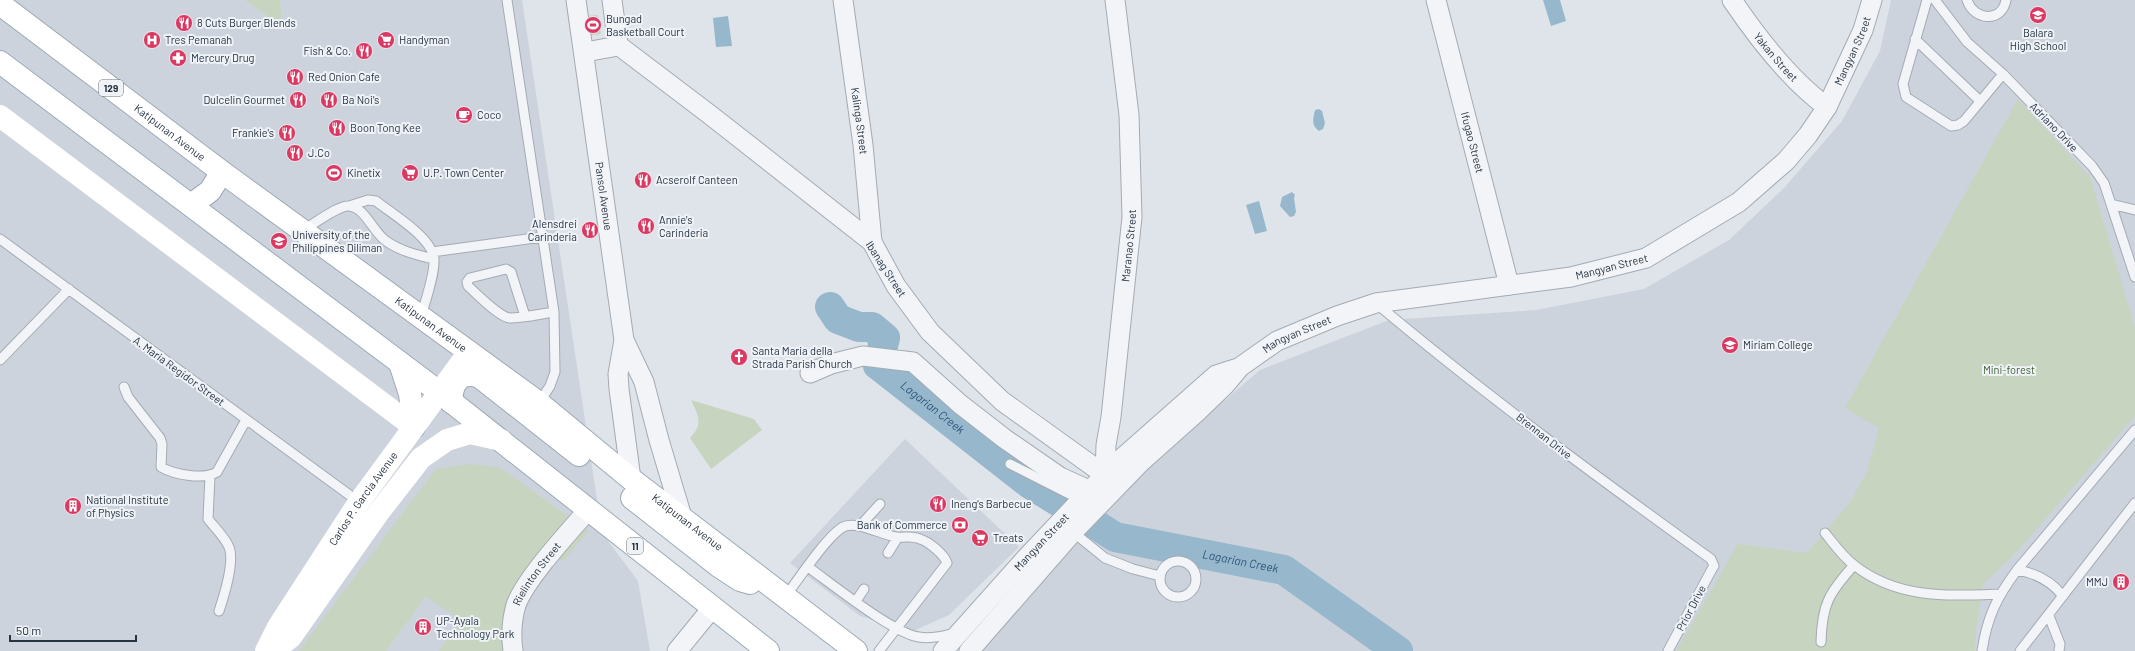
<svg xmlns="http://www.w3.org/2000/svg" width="2135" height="651" font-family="Barlow,sans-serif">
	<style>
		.built { fill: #cdd3dc }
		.green { fill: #c7d4bf }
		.water { fill: #97b7cd }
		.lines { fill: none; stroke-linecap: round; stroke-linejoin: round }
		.river { stroke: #97b7cd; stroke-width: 30 }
		.lane-casing { stroke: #a4abb4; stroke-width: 11 }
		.street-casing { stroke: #a4abb4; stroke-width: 21 }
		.primary-casing { stroke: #9daab6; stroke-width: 24 }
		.lane { stroke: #f2f4f7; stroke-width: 9 }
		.street { stroke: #f2f4f7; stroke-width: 19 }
		.secondary { stroke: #fff; stroke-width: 22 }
		.primary { stroke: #fff; stroke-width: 22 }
		.labels { text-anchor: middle; stroke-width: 4; stroke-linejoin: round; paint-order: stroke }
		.shield { fill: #eff3f7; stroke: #626d78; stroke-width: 1 }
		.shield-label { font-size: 10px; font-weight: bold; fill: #263342 }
		.poi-label { font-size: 11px; fill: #263342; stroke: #eff3f7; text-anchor: start }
		.street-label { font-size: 11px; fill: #263342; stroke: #eff3f7 }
		.park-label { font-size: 11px; fill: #3f5f32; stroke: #eff3f7 }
		.water-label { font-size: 12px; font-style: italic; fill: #2d577a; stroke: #eff3f7 }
	</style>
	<rect width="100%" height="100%" fill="#dfe4ea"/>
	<path class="built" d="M0,0H522L602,533L638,581L650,651H0Z
		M1891,0H2135V651H977L1122,489L1260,370L1389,320L1536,310L1644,289L1729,240L1784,188L1842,121L1880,51Z
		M905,439L1019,547L949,615L913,631L860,616L790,563Z"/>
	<path class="green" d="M245,0H280L282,26Z
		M598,15L601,34L587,36L584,16Z
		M2018,99L2090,177L2135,327V416L2013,556L1983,584L1976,630L1975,651H1676L1738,544L1807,553L1851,501L1867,471L1879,428L1845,408Z
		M691,400L754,419L762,430L711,469L690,438C704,424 698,415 691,400Z
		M471,464L500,468L589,531L563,561L544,555L506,606L516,651H439L460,620L426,596L386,651H299L436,469Z"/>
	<path class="water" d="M1543,0H1560L1566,21L1551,26Z
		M728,16L732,46L716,47L713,18Z
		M1319,109L1322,111L1325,123L1323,129L1319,131C1311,125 1313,119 1315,110Z
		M1292,192L1295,195L1294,198L1296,212L1294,216L1290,217L1280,206L1282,197Z
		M1259,201L1267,231L1255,234L1246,205Z"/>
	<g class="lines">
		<g class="river">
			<path id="s1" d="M830,307L838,319L859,327H872L885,338L878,365L1030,484L1064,505"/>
			<path id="s2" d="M1087,519L1115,537L1284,570L1398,651"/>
		</g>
		<g class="lane-casing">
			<path id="lane" d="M507,0L554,312L555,372L550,386L539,403
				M1927,0L1903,84L1906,97L1951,126L1958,125L1964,121L2003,74
				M1935,0L1967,42L2003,74L2092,166L2104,183L2135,277
				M1967,0C1974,21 2002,23 2006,0
				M1915,39L1980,101
				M2111,204L2135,210
				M349,206L368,200L376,201C392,214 432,237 434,259C435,275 425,301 421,317
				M303,230C313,225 338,205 349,206C365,207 373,232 386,241C400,251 417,255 434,259
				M0,239L359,502
				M432,252L542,237
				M1377,304C1484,394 1597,477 1711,559L1714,566L1712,569L1668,651
				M525,316L511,272L506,269L470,278L467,282L468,286C477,294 499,317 510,318C524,318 540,314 554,312
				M0,360L69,289
				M124,387L128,397L160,438L162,444L161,467C175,475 204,480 217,472L246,420
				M1010,464L1081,500
				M210,476L208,519C215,528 224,536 229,547C235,562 224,596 219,611
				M860,526L880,504
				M1073,532L1105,558L1133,569L1160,576
				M1825,533C1834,544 1843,557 1854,565C1897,599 1947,596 1999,594
				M888,553L898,537
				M1160 579a18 18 0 1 1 36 0a18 18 0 1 1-36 0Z
				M808,567C832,584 894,634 919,637C931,639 943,636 955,633
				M2017,570C2036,573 2051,581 2063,596
				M785,597C798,580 827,536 843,527C856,520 882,535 896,537C905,538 912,535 920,539C929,542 944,554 947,563L879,651
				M856,601L864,589
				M2049,616L2060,644L2059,651
				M1821,642C1822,604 1829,593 1854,565
				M1982,651C1987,617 1997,597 2017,570L2135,430
				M2020,651L2135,503"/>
		</g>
		<g class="street-casing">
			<g id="street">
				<path id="s3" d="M576,0L624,340L644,382L659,440L682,517"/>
				<path id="s4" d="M843,0L863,145L872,242"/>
				<path id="s5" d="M1436,0L1509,285"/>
				<path id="s6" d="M1732,0C1757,37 1791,81 1827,107"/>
				<path d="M618,45L709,114L872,242L896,286L930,332L1002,401L1105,475"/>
				<path d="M585,52L613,47L618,45L612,0"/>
				<path d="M624,340L618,374L619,389L631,479"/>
				<path d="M810,373L831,364L863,356L913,362L960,404L1005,439L1060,477L1091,491"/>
				<path id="s7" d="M1112,481L1105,475L1106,445L1111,417L1132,217L1129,115L1115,0"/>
				<path id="s8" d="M513,651C511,637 512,619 516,605C526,578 569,532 589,509"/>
				<path d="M677,651L713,607"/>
				<path id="s9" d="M943,651L1026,558L1114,465L1216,375L1238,368"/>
				<path id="s10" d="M969,651L1073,532L1141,462L1196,413L1225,385L1240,367L1277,341L1337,316L1376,303L1571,277L1646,258L1739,202L1786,161L1808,135L1827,107L1863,30L1872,0"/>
			</g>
		</g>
		<g class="primary-casing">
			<g id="primary">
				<path id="s12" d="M0,4L222,172L539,403L631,479L856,651"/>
				<path d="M0,62L439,392L768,651"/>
				<path d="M191,205L210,191L222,172"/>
				<path d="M400,363L410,394L414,427"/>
				<path d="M451,402C452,383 459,370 480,377L579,455"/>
				<path d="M632,498L720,567L740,580L750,583"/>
			</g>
		</g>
		<use href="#lane" class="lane"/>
		<use href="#street" class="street"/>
		<g class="secondary">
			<path d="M0,116L414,427"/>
			<path id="s11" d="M266,651L278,627L359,502L469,352"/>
			<path d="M273,651L291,637L379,512L421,458L447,440L470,433L501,440"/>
		</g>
		<use href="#primary" class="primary"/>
	</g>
	<defs>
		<g id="school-disc" transform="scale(0.9)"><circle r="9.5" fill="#da3962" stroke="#eff3f7"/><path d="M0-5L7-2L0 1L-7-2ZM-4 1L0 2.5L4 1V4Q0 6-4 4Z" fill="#fff"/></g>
		<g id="restaurant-disc" transform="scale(0.9)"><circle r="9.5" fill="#da3962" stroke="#eff3f7"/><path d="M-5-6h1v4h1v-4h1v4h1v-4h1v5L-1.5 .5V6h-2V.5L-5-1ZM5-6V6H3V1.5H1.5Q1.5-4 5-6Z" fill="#fff"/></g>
		<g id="stadium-disc" transform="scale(0.9)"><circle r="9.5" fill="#da3962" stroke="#eff3f7"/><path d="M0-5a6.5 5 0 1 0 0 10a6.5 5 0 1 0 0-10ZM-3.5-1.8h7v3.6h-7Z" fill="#fff"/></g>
		<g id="hospital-disc" transform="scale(0.9)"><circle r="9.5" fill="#da3962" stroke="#eff3f7"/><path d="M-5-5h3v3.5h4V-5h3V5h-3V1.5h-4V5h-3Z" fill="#fff"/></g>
		<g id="supermarket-disc" transform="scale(0.9)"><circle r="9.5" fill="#da3962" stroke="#eff3f7"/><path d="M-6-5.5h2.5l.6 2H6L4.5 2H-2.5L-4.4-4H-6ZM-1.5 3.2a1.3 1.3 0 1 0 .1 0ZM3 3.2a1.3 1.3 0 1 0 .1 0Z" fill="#fff"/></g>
		<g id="pharmacy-disc" transform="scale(0.9)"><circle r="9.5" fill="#da3962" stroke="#eff3f7"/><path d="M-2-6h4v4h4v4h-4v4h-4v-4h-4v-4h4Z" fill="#fff"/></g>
		<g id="cafe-disc" transform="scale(0.9)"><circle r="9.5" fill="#da3962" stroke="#eff3f7"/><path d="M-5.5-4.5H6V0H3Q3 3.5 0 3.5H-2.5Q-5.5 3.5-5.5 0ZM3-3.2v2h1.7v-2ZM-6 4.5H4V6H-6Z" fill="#fff"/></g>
		<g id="university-disc" transform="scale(0.9)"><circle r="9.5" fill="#da3962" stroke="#eff3f7"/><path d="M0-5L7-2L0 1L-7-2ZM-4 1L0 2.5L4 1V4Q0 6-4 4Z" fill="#fff"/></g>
		<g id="church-disc" transform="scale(0.9)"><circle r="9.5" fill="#da3962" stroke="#eff3f7"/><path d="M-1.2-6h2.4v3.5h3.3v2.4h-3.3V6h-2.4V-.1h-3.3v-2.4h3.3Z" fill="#fff"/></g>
		<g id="building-disc" transform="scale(0.9)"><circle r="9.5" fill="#da3962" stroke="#eff3f7"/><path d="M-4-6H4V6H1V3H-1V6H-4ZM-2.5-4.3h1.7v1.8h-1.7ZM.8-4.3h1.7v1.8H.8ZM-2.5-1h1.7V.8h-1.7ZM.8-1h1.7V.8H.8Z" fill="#fff"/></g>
		<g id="bank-disc" transform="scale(0.9)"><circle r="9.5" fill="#da3962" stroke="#eff3f7"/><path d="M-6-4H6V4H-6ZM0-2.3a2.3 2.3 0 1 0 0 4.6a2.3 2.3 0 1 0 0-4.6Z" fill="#fff"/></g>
	</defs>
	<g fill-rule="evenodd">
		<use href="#school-disc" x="2038" y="15"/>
		<use href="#restaurant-disc" x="184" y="23"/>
		<use href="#stadium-disc" x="593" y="25"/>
		<use href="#hospital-disc" x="152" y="40"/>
		<use href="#supermarket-disc" x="386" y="40"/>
		<use href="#restaurant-disc" x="364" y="51"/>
		<use href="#pharmacy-disc" x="178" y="58"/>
		<use href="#restaurant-disc" x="295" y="77"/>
		<use href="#restaurant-disc" x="298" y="100"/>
		<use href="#restaurant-disc" x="329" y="100"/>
		<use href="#cafe-disc" x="464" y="115"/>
		<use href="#restaurant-disc" x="337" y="128"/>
		<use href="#restaurant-disc" x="287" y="133"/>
		<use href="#restaurant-disc" x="295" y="153"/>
		<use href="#stadium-disc" x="334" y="173"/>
		<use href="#supermarket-disc" x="410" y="173"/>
		<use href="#restaurant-disc" x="643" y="180"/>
		<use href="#restaurant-disc" x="646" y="226"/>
		<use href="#restaurant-disc" x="590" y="230"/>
		<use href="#university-disc" x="279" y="241"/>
		<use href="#university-disc" x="1730" y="345"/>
		<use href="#church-disc" x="739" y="357"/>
		<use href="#restaurant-disc" x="938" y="504"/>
		<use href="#building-disc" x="73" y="506"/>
		<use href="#bank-disc" x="960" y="525"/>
		<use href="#supermarket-disc" x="980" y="538"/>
		<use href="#building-disc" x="2121" y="582"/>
		<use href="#building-disc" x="423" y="627"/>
	</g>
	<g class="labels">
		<g class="shield">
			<rect x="99" y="80" width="24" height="16" rx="3"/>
			<rect x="627" y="538" width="16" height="16" rx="3"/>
		</g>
		<g class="shield-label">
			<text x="111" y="92">129</text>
			<text x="635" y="550">11</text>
		</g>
		<g class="poi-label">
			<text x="606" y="23">Bungad<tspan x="606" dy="13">Basketball Court</tspan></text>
			<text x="197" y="27">8 Cuts Burger Blends</text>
			<text x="2038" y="37" text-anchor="middle">Balara<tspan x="2038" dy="13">High School</tspan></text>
			<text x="165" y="44">Tres Pemanah</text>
			<text x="399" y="44">Handyman</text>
			<text x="351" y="55" text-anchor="end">Fish &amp; Co.</text>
			<text x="191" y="62">Mercury Drug</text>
			<text x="308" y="81">Red Onion Cafe</text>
			<text x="285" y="104" text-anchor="end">Dulcelin Gourmet</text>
			<text x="342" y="104">Ba Noi's</text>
			<text x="477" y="119">Coco</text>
			<text x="350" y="132">Boon Tong Kee</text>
			<text x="274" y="137" text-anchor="end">Frankie's</text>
			<text x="308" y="157">J.Co</text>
			<text x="347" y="177">Kinetix</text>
			<text x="423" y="177">U.P. Town Center</text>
			<text x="656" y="184">Acserolf Canteen</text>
			<text x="659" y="224">Annie's<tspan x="659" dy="13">Carinderia</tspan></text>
			<text x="577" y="228" text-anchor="end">Alensdrei<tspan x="577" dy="13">Carinderia</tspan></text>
			<text x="292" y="239">University of the<tspan x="292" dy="13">Philippines Diliman</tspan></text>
			<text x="1743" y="349">Miriam College</text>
			<text x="752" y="355">Santa Maria della<tspan x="752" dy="13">Strada Parish Church</tspan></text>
			<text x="86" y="504">National Institute<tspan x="86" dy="13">of Physics</tspan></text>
			<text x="951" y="508">Ineng's Barbecue</text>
			<text x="947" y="529" text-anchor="end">Bank of Commerce</text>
			<text x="993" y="542">Treats</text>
			<text x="2108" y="586" text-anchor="end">MMJ</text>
			<text x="436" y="625">UP-Ayala<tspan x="436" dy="13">Technology Park</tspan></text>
		</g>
		<g class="street-label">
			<text dy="4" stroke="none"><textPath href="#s10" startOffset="1119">Mangyan Street</textPath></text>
			<text dy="4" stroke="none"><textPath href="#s6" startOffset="72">Yakan Street</textPath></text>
			<text dy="4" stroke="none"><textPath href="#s4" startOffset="122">Kalinga Street</textPath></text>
			<text transform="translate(2054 127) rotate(46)" y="4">Adriano Drive</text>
			<text dy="4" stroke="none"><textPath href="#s12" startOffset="213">Katipunan Avenue</textPath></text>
			<text dy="4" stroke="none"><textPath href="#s5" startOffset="147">Ifugao Street</textPath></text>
			<text dy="4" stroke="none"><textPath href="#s3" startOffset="198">Pansol Avenue</textPath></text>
			<text dy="4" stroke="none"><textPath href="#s7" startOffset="240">Maranao Street</textPath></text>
			<text dy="4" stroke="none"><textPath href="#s10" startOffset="783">Mangyan Street</textPath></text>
			<text transform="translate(886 269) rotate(57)" y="4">Ibanag Street</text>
			<text dy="4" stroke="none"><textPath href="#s12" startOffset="537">Katipunan Avenue</textPath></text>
			<text dy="4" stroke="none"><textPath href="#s10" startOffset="459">Mangyan Street</textPath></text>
			<text transform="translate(179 371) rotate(36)" y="4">A. Maria Regidor Street</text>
			<text transform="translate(1544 436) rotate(38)" y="4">Brennan Drive</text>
			<text dy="4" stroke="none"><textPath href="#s11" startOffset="181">Carlos P. Garcia Avenue</textPath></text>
			<text dy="4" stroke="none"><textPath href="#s12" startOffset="861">Katipunan Avenue</textPath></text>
			<text dy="4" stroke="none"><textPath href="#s9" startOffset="147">Mangyan Street</textPath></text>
			<text dy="4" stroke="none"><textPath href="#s8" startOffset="84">Rielinton Street</textPath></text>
			<text transform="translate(1691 608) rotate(-62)" y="4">Prior Drive</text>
		</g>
		<g class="park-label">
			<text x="2009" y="374">Mini-forest</text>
		</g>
		<g class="water-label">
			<text dy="4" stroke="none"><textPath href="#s1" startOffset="164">Lagarian Creek</textPath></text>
			<text dy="4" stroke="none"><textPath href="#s2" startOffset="161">Lagarian Creek</textPath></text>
		</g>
	</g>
	<path d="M10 635v6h126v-6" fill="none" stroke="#263342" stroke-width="2"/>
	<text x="16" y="635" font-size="12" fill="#263342" stroke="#eff3f7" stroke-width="3" paint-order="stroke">50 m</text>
</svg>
